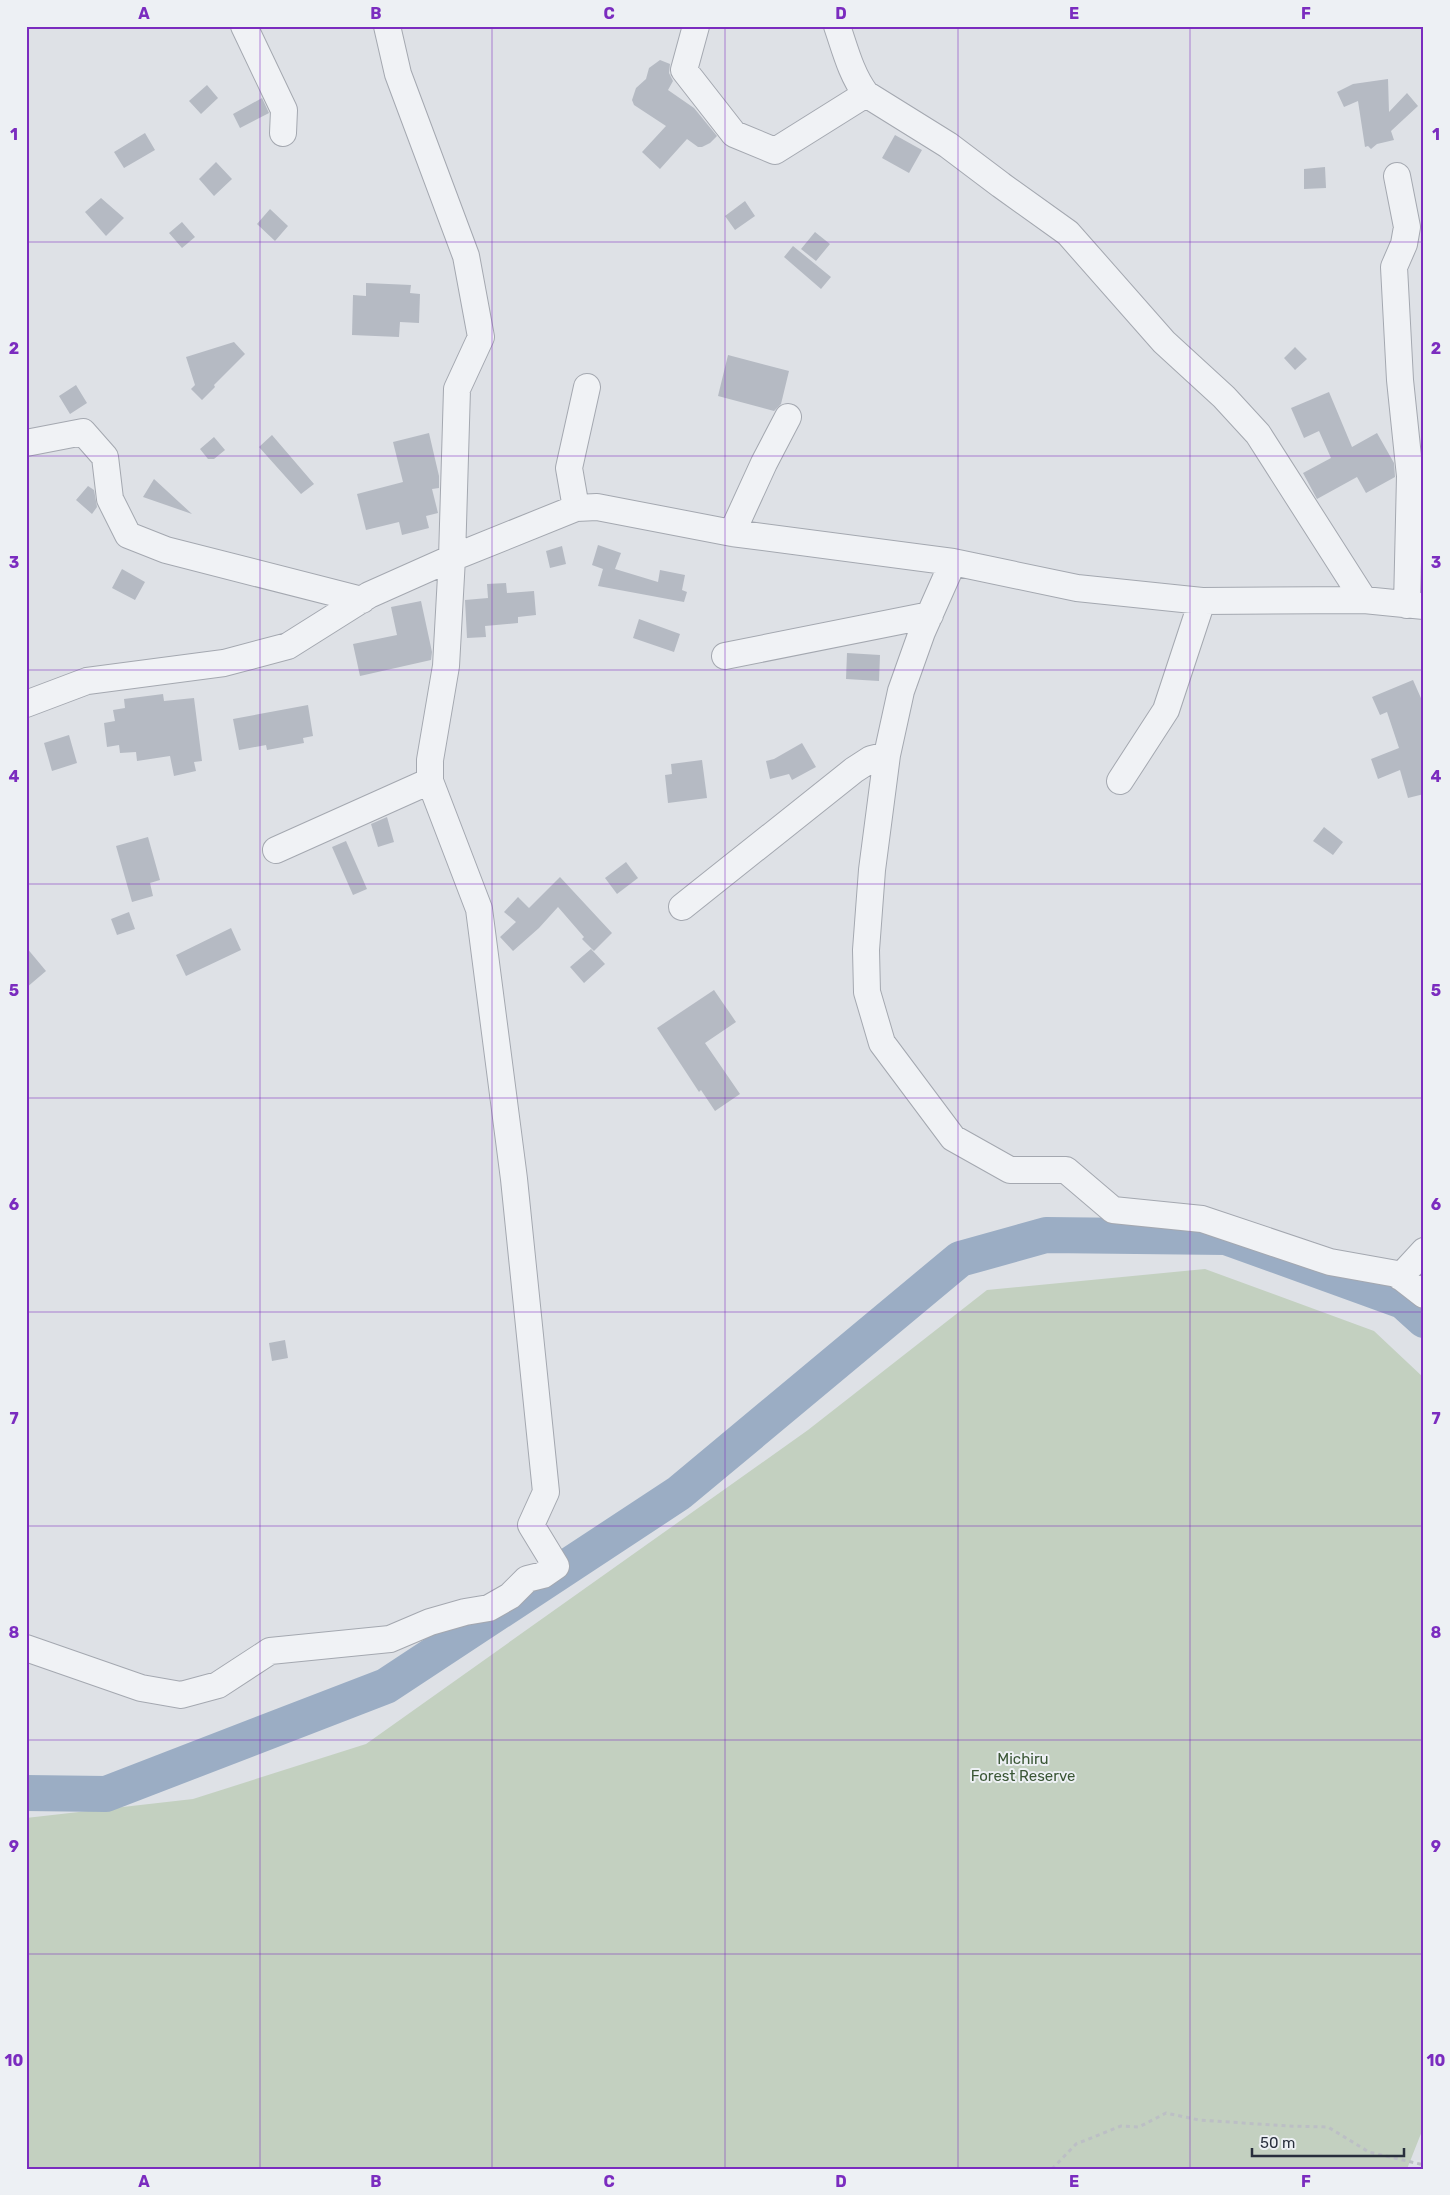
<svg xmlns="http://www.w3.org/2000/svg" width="1450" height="2195" font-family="Rubik,sans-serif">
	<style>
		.green { fill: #c3d0c0 }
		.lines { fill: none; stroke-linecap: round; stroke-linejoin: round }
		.river { stroke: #9badc4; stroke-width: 36 }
		.building { fill: #b5bac3 }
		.minor-casing { stroke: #a4a8b0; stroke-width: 28 }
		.path { stroke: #bcbfc5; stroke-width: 3; stroke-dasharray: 4 4; stroke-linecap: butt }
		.minor { stroke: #f0f2f5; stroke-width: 26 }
		.grid { fill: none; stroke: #7b2cbf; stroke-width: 1; stroke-opacity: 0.55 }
		.labels { text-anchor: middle; stroke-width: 4; stroke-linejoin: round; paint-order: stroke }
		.park-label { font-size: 15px; fill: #3b5736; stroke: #edf0f4 }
		.neatline { fill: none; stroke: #7b2cbf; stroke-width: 2 }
		.grid-label { font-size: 16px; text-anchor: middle; font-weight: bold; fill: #7b2cbf }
	</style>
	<rect width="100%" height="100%" fill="#dee1e6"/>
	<path class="green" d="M1205,1269L1374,1331L1424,1378V2126L1407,2169H26V1818L193,1799L366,1744L808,1430L987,1290Z"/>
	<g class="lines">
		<path class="river" d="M26,1793L106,1794L386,1686L679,1493L960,1259L1046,1235L1226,1237L1403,1301L1424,1320"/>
	</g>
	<path class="building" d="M660,60L670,64L669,73L673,81L668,90L694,108L717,136L710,143L702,147H698L687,139L660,169L642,152L666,126L634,105L632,100L636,88L646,79L649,68Z
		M1388,79L1389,112L1407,93L1418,106L1391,131L1394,140L1377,144L1371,149L1368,146L1365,147L1358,101L1344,107L1337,92L1353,84Z
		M207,85L218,98L201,114L189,101Z
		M262,98L269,113L240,128L233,114Z
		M145,133L155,150L124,168L114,152Z
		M895,135L922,150L909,173L882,158Z
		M216,162L232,179L214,196L199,179Z
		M1325,167L1326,188L1304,189V169Z
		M101,198L124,218L106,236L85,212Z
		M745,201L755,216L735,230L725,216Z
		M270,209L288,226L275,241L257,224Z
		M182,222L195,237L182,248L169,233Z
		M815,232L830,244L816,261L801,249Z
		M793,246L831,277L821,289L784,257Z
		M366,283L411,285L410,293L420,294L419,323L400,322L399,337L352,335L353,295L366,296Z
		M234,342L245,354L214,385L215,387L202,400L191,389L195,385L186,357Z
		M1295,347L1307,359L1295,370L1284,358Z
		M728,355L789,371L781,404L774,411L718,396Z
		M76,385L87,403L70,414L59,396Z
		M1329,392L1352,447L1377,433L1394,463L1395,477L1366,493L1357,477L1317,499L1303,473L1331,458L1319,431L1304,438L1291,408Z
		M429,433L439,476V488L432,489L438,513L426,516L429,528L402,535L399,522L366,530L357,494L403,482L393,442Z
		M272,435L314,484L301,494L259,447Z
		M214,437L225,450L214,459H208L200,449Z
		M154,479L192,514L143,497Z
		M88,486L94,490L97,507L92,514L76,500Z
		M598,545L621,553L615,569L658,582L660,570L685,575L682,590L687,592L684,602L598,586L603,569L592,565Z
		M562,546L566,564L550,568L546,551Z
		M122,569L145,582L135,600L112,588Z
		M506,583L507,593L534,591L536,615L518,617V623L485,626L486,637L467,638L465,600L488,598L487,584Z
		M421,601L432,652L431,660L360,676L353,644L397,635L391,607Z
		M639,619L680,634L674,652L633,638Z
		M847,653L880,655L879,681L846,679Z
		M1413,680L1424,705V794L1408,798L1400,770L1378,779L1371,759L1399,748L1387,712L1380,715L1372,697Z
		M163,694L164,701L194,698L202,761L194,762L196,771L174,776L170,756L137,761L136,752L120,753L119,745L107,747L104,723L115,721L113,710L125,708L124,699Z
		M308,705L313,736L303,738L304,743L267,750L266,745L239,750L233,719Z
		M69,735L77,763L52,771L44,743Z
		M802,743L816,767L792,780L789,774L770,779L766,761L774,759Z
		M702,760L707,798L668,803L665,775L672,774L671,764Z
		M387,817L394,842L378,847L371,824Z
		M1324,827L1343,842L1333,855L1313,841Z
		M148,837L160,880L150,883L153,896L132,902L116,846Z
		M346,841L367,889L353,895L332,847Z
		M626,862L638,878L617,894L605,878Z
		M560,877L612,933L594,951L582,939L584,937L558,907L539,928L513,951L500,937L516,922L504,912L518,897L529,908Z
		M129,912L135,929L117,935L111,919Z
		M231,928L241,950L186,976L176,955Z
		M26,947L46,971L26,988Z
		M591,949L605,964L584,983L570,967Z
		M714,990L736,1022L705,1043L740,1094L715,1111L701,1090L699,1092L657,1028Z
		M285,1340L288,1358L272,1361L269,1343Z"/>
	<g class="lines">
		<g class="minor-casing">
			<path id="minor" d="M244,26L284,110L283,133
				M696,26L684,70L734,134L775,151L866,94
				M837,26C845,49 851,74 866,94L948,145L1001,185L1068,233L1164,342L1224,397L1258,434L1364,600
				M1397,176L1407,227L1404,244L1394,267L1400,380L1410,476L1407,605
				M26,443L83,432L105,457L110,499L128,535L166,550L362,600
				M576,508L569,468L587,387
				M732,533L764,463L788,417
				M953,562L922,632L901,691L887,755L872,870L866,950L867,992L882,1043L953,1138L1010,1170H1066L1113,1210L1202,1219L1330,1262L1397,1274L1424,1295
				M725,656L930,615
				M26,704L87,681L224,663L288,646L369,595L452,558L576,508L597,507L732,533L953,562L1077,588L1202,601L1364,600L1424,606
				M1120,781L1166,710L1202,601
				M276,850L430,781V760L446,666L452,558L457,389L481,337L466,256L398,74L387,26
				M682,907L854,770L871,759L887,755
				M1400,1277L1424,1251
				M26,1648L141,1688L181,1695L218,1685L270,1651L390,1639L430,1622L465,1612L489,1608L510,1596L527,1579L543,1575L556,1566L531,1525L546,1492L514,1179L479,909L430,781"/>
		</g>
		<path class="path" d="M1052,2169L1076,2144L1121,2126L1139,2127L1166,2113L1199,2120L1288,2126L1328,2127L1369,2152L1424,2165"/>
		<use href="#minor" class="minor"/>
	</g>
	<path class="grid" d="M260,26V2169M492,26V2169M725,26V2169M958,26V2169M1190,26V2169M26,242H1424M26,456H1424M26,670H1424M26,884H1424M26,1098H1424M26,1312H1424M26,1526H1424M26,1740H1424M26,1954H1424"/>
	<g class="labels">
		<g class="park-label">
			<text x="1023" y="1764">Michiru<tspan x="1023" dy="17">Forest Reserve</tspan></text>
		</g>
	</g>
	<rect width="1450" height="2195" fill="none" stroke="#edf0f4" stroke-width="55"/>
	<path d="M1252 2148v8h152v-8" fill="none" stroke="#282e3c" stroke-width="2.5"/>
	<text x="1260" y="2148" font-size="15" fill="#282e3c" stroke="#edf0f4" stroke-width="4" paint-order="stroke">50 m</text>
	<rect x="28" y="28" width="1394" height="2140" class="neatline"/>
	<g class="grid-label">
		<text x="144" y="19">A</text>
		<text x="376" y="19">B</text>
		<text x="609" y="19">C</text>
		<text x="841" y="19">D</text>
		<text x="1074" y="19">E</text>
		<text x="1306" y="19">F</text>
		<text x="14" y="140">1</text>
		<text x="1436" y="140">1</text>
		<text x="14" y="354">2</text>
		<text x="1436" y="354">2</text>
		<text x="14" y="568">3</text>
		<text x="1436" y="568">3</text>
		<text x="14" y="782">4</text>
		<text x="1436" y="782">4</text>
		<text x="14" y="996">5</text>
		<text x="1436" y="996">5</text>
		<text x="14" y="1210">6</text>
		<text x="1436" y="1210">6</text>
		<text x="14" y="1424">7</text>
		<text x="1436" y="1424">7</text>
		<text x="14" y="1638">8</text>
		<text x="1436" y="1638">8</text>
		<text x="14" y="1852">9</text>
		<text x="1436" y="1852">9</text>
		<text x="14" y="2066">10</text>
		<text x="1436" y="2066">10</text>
		<text x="144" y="2187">A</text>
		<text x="376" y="2187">B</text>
		<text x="609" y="2187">C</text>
		<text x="841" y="2187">D</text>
		<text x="1074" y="2187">E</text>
		<text x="1306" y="2187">F</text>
	</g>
</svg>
